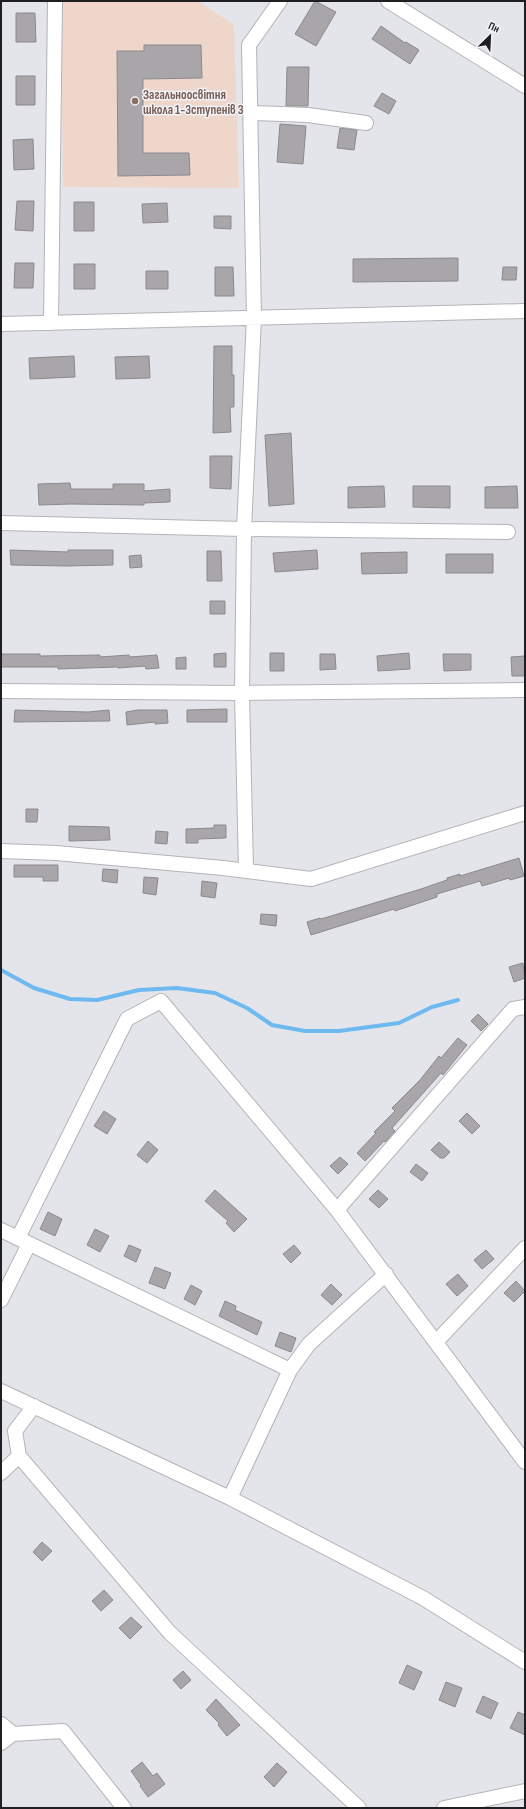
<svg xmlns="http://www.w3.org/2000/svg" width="526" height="1809" font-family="'Sofia Sans Condensed',sans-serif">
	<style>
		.education { fill: #eed6cb }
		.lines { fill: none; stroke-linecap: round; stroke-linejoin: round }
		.stream { stroke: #6eb9f0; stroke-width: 4 }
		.building { fill: #a9a6aa; stroke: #8c898d }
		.street-casing { stroke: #b3b4b8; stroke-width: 16 }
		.street { stroke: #fff; stroke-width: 14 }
		.education-dot { fill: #8d6e63; stroke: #f1f2f7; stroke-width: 1.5 }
		.labels { text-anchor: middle; stroke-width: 3; stroke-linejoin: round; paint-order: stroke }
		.education-label { font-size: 13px; font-weight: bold; fill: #785e54; stroke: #f1f2f7; text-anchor: start }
	</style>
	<rect width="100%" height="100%" fill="#e4e5ea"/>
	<path class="education" d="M92,1H198L234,25L239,188L63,187L61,2Z"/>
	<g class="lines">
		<path class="stream" d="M1,970L34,988L70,999L97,1000L139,990L177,988L215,993L247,1008L272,1025L305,1031H339L399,1023L432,1007L458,1000"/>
	</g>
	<path class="building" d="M315,1L336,12L316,46L295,34Z
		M16,13H35L36,42H16Z
		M381,26L405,43L406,42L419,50L410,64L372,39Z
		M144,45H201L202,78L143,79V153H189L190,175L118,176L117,51H144Z
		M287,67H309L308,106H286Z
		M16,76H35V105H16Z
		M382,93L396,101L389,114L374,106Z
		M280,124L306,126L303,164L277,162Z
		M340,128L357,130L354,150L337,148Z
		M33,139L34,169L14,170L13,140Z
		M17,201H34L33,231L15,230Z
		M74,202H94V231H74Z
		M167,203L168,222L143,223L142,204Z
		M214,216H231V229L214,228Z
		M458,258V281L353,282V259Z
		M15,263H34L33,288H14Z
		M74,264H95V289H74Z
		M215,267H233L234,296H215Z
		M503,267H517L516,280H502Z
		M146,271H168V289H146Z
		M214,346H232V375H234V407H230L231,432L213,433Z
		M74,356L75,377L30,379L29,358Z
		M149,356L150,378L116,379L115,357Z
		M291,433L294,504L269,506L265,435Z
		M210,456H232L231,489L210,488Z
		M70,483L71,489H113V484H144V491L170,489V502L144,503V505L71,504L39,505L38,484Z
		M384,486L385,507L348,508V487Z
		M413,486H450V508L413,507Z
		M517,486L518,508H485V487Z
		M10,550L68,552V550H113V565L67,566L11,565Z
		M317,550L318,569L275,572L273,553Z
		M207,551H221L222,581H207Z
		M407,552V573L362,574L361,553Z
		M446,554H493V573H446Z
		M141,555L142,567L130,568L129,556Z
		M210,601H225V614H210Z
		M226,653V667H214V654Z
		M270,653H284V671H270Z
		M409,653L410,669L378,671L377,656Z
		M1,654H40V656L100,655V657L129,655L130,657L157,655L159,668L146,669L145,666L118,668L117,667L58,669V667H1Z
		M320,654H335L336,669L320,670Z
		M443,654H471V670L444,671Z
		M525,656V676H512L511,657Z
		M186,657V669H176V658Z
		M227,709V722H187V710Z
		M15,710L88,712L109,710L110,721L14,722Z
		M138,710H167L168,723L155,724V722L127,725L126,712Z
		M26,809H38L37,822H26Z
		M214,825H226V838L198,839V843H186V829L214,828Z
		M69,826L109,827L110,840L69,841Z
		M156,831L168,832L167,844L155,843Z
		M519,858L524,876L510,880L509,878L482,886L480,881L437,894V897L395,911L394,909L311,935L307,922L320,918L321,919L421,889L447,880V878L460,874V876Z
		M14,865H58V881H43V877H14Z
		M103,869L118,870L117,883L102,881Z
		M144,877L158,878L156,895L143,893Z
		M202,881L217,883L215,898L201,896Z
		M261,914L277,915L276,926L260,924Z
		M523,963L525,978L514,982L509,967Z
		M478,1014L488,1024L481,1031L471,1021Z
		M458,1038L467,1045L443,1075L441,1073L392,1128L395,1131L385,1142L384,1141L365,1161L357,1153L376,1133L374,1132L395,1111L392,1108L420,1080L439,1056L441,1058Z
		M104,1111L116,1119L107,1134L94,1126Z
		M467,1113L480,1126L472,1134L459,1121Z
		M148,1141L158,1150L147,1163L137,1155Z
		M439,1142L450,1152L444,1158H440L431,1150Z
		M340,1157L348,1164L338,1174L330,1166Z
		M416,1164L428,1173L422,1181L410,1172Z
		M215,1190L247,1219L234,1232L226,1223L228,1221L205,1201Z
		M378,1190L388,1199L379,1208L369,1199Z
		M48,1212L62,1219L55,1236L40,1229Z
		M95,1229L109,1236L100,1252L87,1245Z
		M129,1245L141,1250L136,1262L124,1256Z
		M294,1245L301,1253L291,1263L283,1254Z
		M486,1250L494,1259L482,1269L474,1260Z
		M155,1267L171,1273L165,1289L149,1283Z
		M458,1274L468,1286L457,1296L446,1284Z
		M516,1281L525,1291L514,1302L504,1293Z
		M331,1284L342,1295L332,1305L321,1295Z
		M191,1285L202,1291L195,1305L184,1299Z
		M225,1301L236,1306L235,1310L262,1322L257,1335L219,1316Z
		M280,1332L296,1338L291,1352L275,1346Z
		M42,1542L52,1551L42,1561L33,1552Z
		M104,1590L113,1600L101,1611L92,1601Z
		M131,1617L142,1627L130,1639L119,1628Z
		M407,1665L422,1672L414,1690L399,1683Z
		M183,1671L191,1680L181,1689L173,1680Z
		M446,1682L462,1688L455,1707L439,1700Z
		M483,1696L498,1703L491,1719L476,1712Z
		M216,1699L240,1725L227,1736L218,1725L219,1723L206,1710Z
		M518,1712L525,1715V1735L510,1728Z
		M142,1762L153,1776L157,1773L165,1784L148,1797L140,1786L141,1785L131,1771Z
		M277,1763L287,1772L274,1787L264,1777Z"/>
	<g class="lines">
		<g class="street-casing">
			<path id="street" d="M388,1L525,86
				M251,113L308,115L366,123
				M51,323L55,1
				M1,324L525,311
				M1,523L244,529L508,532
				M1,691L242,693L525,690
				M1,851L56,853L223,868L311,879L525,813
				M246,870L242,693L244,529L254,318L249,45L280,1
				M337,1210L513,1009L525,1007
				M1,1230L290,1370
				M18,1238L127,1019L161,1001L337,1210L525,1462
				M1,1300L29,1244
				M436,1342L525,1248
				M1,1391L230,1498L423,1598L525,1662
				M34,1406L15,1431L19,1456L170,1633L359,1808
				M1,1473L19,1456
				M230,1498L290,1370L309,1344L386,1274
				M1,1724L13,1734L63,1731L124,1808
				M1,1743L13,1734
				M444,1808L525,1791"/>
		</g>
		<use href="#street" class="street"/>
	</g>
	<circle class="education-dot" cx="135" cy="101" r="4"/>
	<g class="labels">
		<g class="education-label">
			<text x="143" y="99">Загальноосвiтня<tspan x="143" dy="15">школа 1-3ступенiв 3</tspan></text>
		</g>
	</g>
	<rect width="526" height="1809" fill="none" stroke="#1f1f21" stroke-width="4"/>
	<g transform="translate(490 36) rotate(24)" stroke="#f1f2f7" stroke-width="3" paint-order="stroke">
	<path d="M0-3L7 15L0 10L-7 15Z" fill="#1f1f21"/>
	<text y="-6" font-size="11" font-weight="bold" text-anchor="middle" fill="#1f1f21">Пн</text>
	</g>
</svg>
